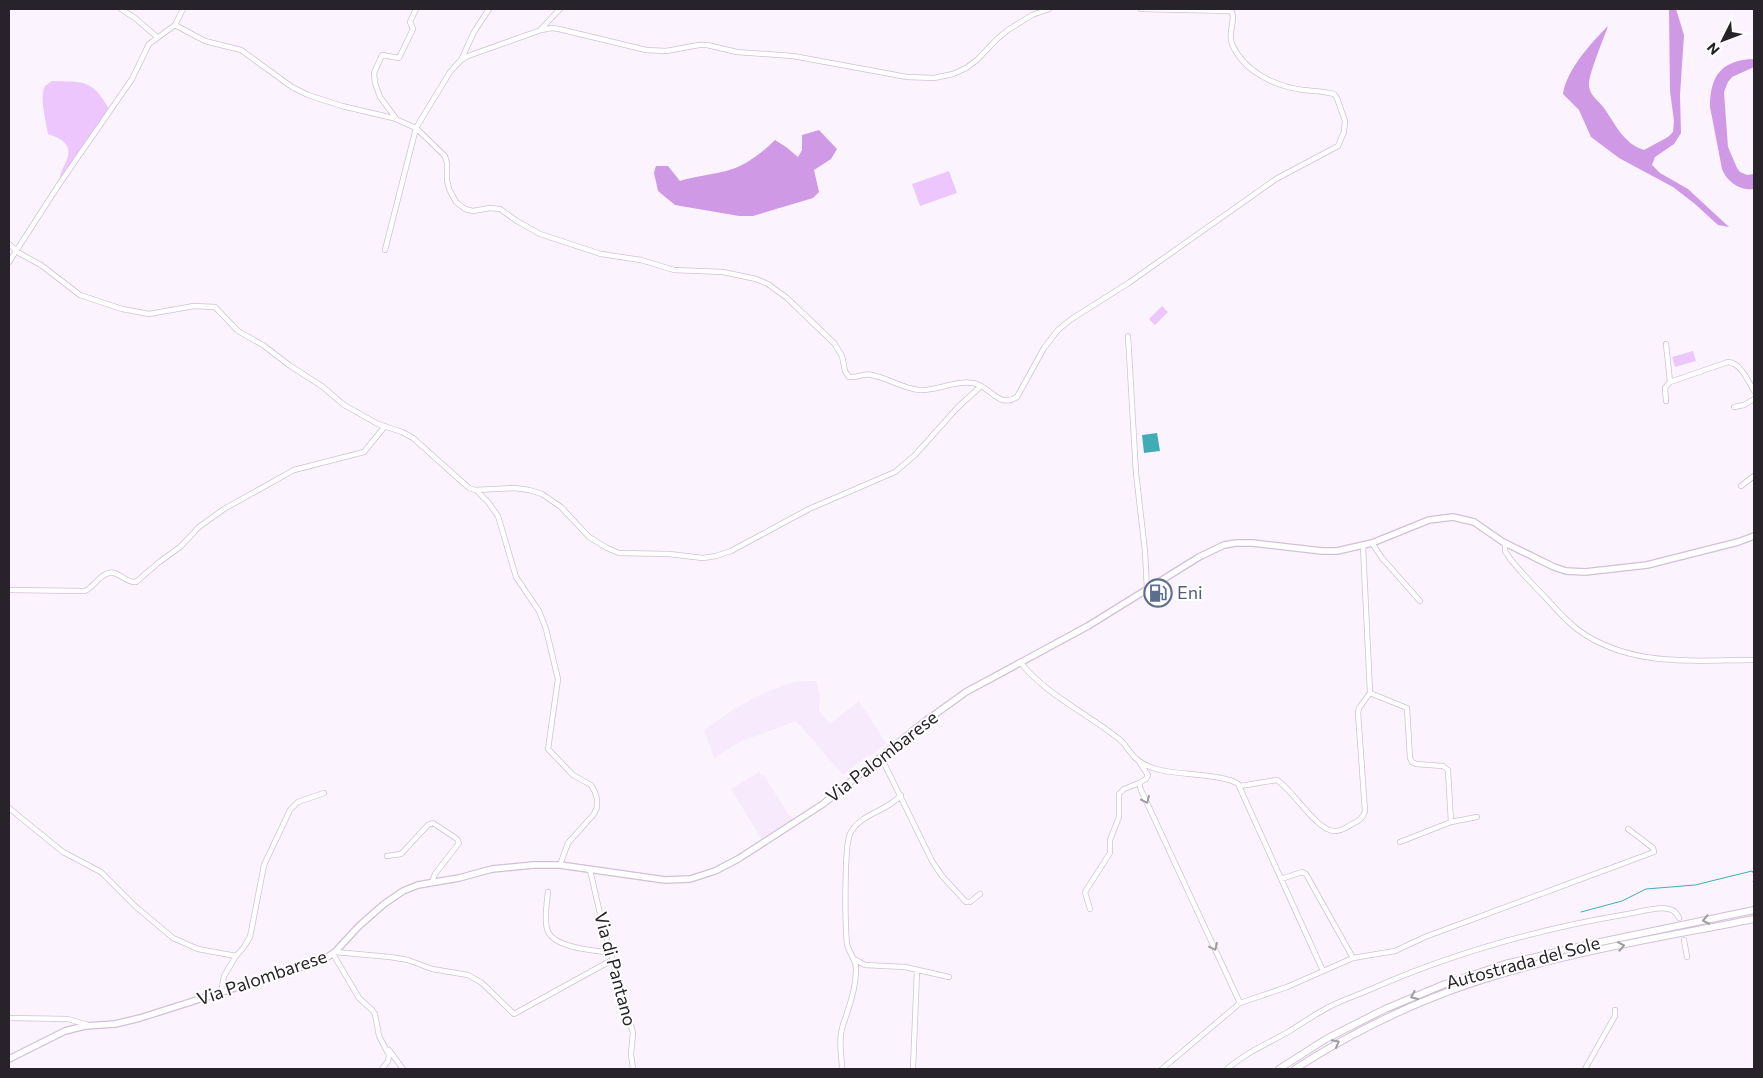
<svg xmlns="http://www.w3.org/2000/svg" width="1763" height="1078" font-family="Commissioner,sans-serif">
	<style>
		.built { fill: #f7eafd }
		.green { fill: #edc6fe }
		.forest { fill: #cf99e6 }
		.water { fill: #40adb6 }
		.lines { fill: none; stroke-linecap: round; stroke-linejoin: round }
		.stream { stroke: #40adb6; stroke-width: 1 }
		.minor-casing { stroke: #d1c0d9; stroke-width: 6 }
		.major-casing { stroke: #d1c0d9; stroke-width: 8 }
		.highway-casing { stroke: #d1c0d9; stroke-width: 8 }
		.minor { stroke: #fff; stroke-width: 4.5 }
		.major { stroke: #fff; stroke-width: 5.5 }
		.highway { stroke: #fff; stroke-width: 6 }
		.oneway { stroke: #9e9ca0 }
		.labels { text-anchor: middle; stroke-width: 4; stroke-linejoin: round; paint-order: stroke }
		.service-label { font-size: 18px; fill: #4e5e75; stroke: #fff; text-anchor: start }
		.street-label { font-size: 18px; fill: #28222b; stroke: #fff }
	</style>
	<rect width="100%" height="100%" fill="#fbf4ff"/>
	<path class="built" d="M803,681H816L820,696L819,711L830,724L859,701L886,743L870,756L868,755L843,775L796,721L740,742L714,758L704,730L734,709L762,694L786,684Z
		M759,772L761,776L763,774L793,821L762,840L731,789Z"/>
	<path class="green" d="M52,81C84,82 92,79 109,109L60,178C60,171 65,166 67,159C73,144 60,138 48,134C46,122 39,96 45,86C46,85 51,82 52,81Z
		M949,171L957,193L920,206L912,184Z
		M1162,306L1168,312L1155,325L1149,319Z
		M1693,351L1696,361L1675,367L1672,357Z"/>
	<path class="forest" d="M1669,9H1676L1684,35L1680,95L1681,133L1674,144L1655,157L1652,165L1660,173L1688,189L1729,227L1718,225L1695,204L1673,187L1619,158L1591,137L1579,110L1563,94C1567,69 1591,43 1608,26C1604,38 1588,75 1589,86C1590,96 1599,101 1604,108C1616,125 1623,143 1644,150L1668,137L1673,132L1674,121L1670,91Z
		M1754,59V67L1732,77L1728,82L1724,92L1728,147L1737,168L1740,172L1747,175L1754,174V189C1740,191 1727,182 1722,169L1710,107C1710,75 1722,60 1754,59Z
		M819,130L837,149L831,159L814,170L819,192L813,198L753,216H739L675,205L658,191L654,173L656,166H668L680,181C695,176 711,175 726,171C744,167 762,153 775,140L786,147L798,157L802,150V135Z"/>
	<path class="water" d="M1157,433L1160,451L1144,453L1142,435Z"/>
	<g class="lines">
		<path class="stream" d="M1754,879L1753,882H1754
			M1581,912L1622,901L1646,889L1695,885L1752,871L1754,874"/>
		<g class="minor-casing">
			<path id="minor" d="M121,9L135,18L157,37
				M175,25L205,41L241,50L292,87L308,95L342,106L393,118L416,128L445,156L447,163V180L449,189L456,202L465,209L473,211L490,208L500,209L517,221L540,234L601,254L641,260L674,270L723,272L756,279L768,284L787,298L834,343L842,356L845,371L849,377C857,378 864,373 872,375C888,378 903,389 920,390C937,391 955,380 973,383C991,386 998,409 1017,397L1044,348L1058,330L1070,320L1130,282L1276,179L1338,146L1344,132L1345,121L1337,98L1334,94C1324,91 1313,91 1303,90C1275,86 1244,72 1232,44C1227,33 1237,18 1231,11L1141,9
				M540,30L560,9
				M461,60L474,32L489,9
				M395,117L380,97L375,83L374,73L382,55L399,58L413,29L410,22L416,9
				M9,244L19,253L41,265L80,295L122,309L149,314L194,306L215,307L238,331L263,345L289,365L323,387L344,405L378,424L402,432L413,438L469,488L475,490L515,488L529,490L542,494L561,507L589,537L607,548L619,553L669,554L703,558L716,556L731,551L809,509L895,472L915,455L958,407L981,386
				M385,250L416,128L450,72L461,60L468,56L541,30L552,28L559,29L646,50L666,51L699,45H707L737,52L793,56L907,77L934,78L953,74L966,68L977,60L997,39L1008,30L1032,15L1049,9
				M9,262L60,183L132,79L149,44L175,25L183,9
				M1128,336L1136,473L1145,551L1147,590
				M1666,344L1670,382
				M1666,401L1665,388L1670,382L1728,362C1741,363 1748,381 1754,391
				M1734,407L1744,405L1754,399
				M1741,486L1754,476
				M476,490L488,502L498,516L516,577L539,611L546,629L558,679L548,749L573,775L591,785L595,792L597,799V807L594,814L568,843L560,865
				M1372,543L1382,558L1420,601
				M1505,544V551L1511,560C1522,573 1533,585 1545,597C1555,608 1565,620 1577,629C1629,668 1694,660 1754,660
				M1363,546L1370,693
				M9,590L85,591C94,587 99,575 109,573C118,570 125,583 136,582L158,563L180,547L199,527L224,509L294,470L364,452L385,426
				M1020,662C1046,695 1087,713 1119,739C1124,743 1127,748 1131,753C1137,762 1146,766 1156,769C1176,775 1225,774 1238,784L1323,971
				M881,757L932,861L942,876L966,902H970L980,894
				M1140,763L1148,775L1146,779L1139,783L1141,790L1240,1003
				M1240,786L1277,780C1293,790 1316,830 1334,831C1340,832 1347,827 1352,824C1358,821 1363,819 1365,811L1358,713L1359,708L1370,693L1407,708L1410,758L1412,762L1416,764L1443,766L1448,770L1451,822L1400,842
				M9,808L63,852L101,872L135,906L173,938L198,949L236,956L224,976L221,992
				M1451,822L1477,817
				M387,856L401,854L428,825L433,823L457,839L459,843L435,874L432,882
				M590,870L601,918L633,1033L631,1054L633,1069
				M1281,879L1302,872L1306,874L1353,958
				M548,892C547,903 544,918 547,929C552,948 593,950 611,953
				M1090,909L1085,892L1110,853V840L1119,817V794L1124,789L1139,783
				M1684,940L1687,957
				M335,952L390,957L408,960L432,969L468,975L482,983L514,1014L612,960
				M333,954L359,998L372,1010L375,1014L379,1036L389,1055L388,1061L382,1069
				M236,956L244,947L250,937L264,865L290,810L298,802L324,793
				M854,959L865,965L905,967L949,977
				M9,1018L68,1019L88,1025
				M389,1050L403,1069
				M842,1069C842,1058 839,1046 841,1035C841,1028 845,1020 847,1013C852,999 856,984 856,969C856,959 849,953 847,944C845,926 844,848 850,834C860,813 887,812 901,795
				M913,1069L917,970
				M1162,1069L1240,1003L1287,987L1353,958L1395,951L1425,937L1654,852L1653,848L1628,829
				M1227,1069C1245,1053 1267,1044 1288,1032C1301,1024 1314,1015 1327,1008C1340,1001 1355,996 1369,990C1452,953 1538,929 1628,914C1642,912 1673,900 1679,918
				M1585,1069L1615,1016V1010"/>
		</g>
		<g class="major-casing">
			<path id="major" d="M9,1059L65,1031L85,1026L115,1024L140,1018L323,960L335,952L359,926L384,904L403,891L418,885L459,878L492,869L533,865H560L665,880L690,879L715,871L738,859L823,804L920,725L966,692L1088,626L1199,557L1224,545L1236,543H1253L1322,551H1337L1372,543L1429,520L1453,517L1474,522L1503,542L1554,567L1566,571L1585,572L1647,565L1738,542L1754,536"/>
		</g>
		<g class="highway-casing">
			<path id="highway" d="M1279,1069L1326,1039L1385,1009L1445,984L1505,964L1586,945L1754,910
				M1295,1069C1343,1038 1394,1012 1447,992C1543,956 1654,939 1754,919"/>
		</g>
		<use href="#minor" class="minor"/>
		<use href="#major" class="major"/>
		<use href="#highway" class="highway"/>
	</g>
	<defs><path id="oneway-chevron" d="M-2-3.5L2.5 0L-2 3.5" fill="none" stroke-width="1.6" stroke-linecap="round" stroke-linejoin="round" transform="scale(1.25)"/></defs>
	<g class="oneway">
		<use href="#oneway-chevron" transform="translate(1146 800) rotate(65)"/>
		<use href="#oneway-chevron" transform="translate(1706 920) rotate(169)"/>
		<use href="#oneway-chevron" transform="translate(1621 946) rotate(-11)"/>
		<use href="#oneway-chevron" transform="translate(1214 947) rotate(65)"/>
		<use href="#oneway-chevron" transform="translate(1414 996) rotate(157)"/>
		<use href="#oneway-chevron" transform="translate(1336 1043) rotate(-28)"/>
	</g>
	<defs>
		<g id="fuel-ring" transform="scale(1.4375)"><circle r="9.5" fill="#fff" stroke="#5c6f8a" stroke-width="1.5"/><path d="M-5.5-6h7V0h2V4h1.3V-2.5L3-4.5l.8-.8L6-3V5H2.5V1h-1V6h-7ZM-4.2-4.7v3.2H.2V-4.7Z" fill="#5c6f8a"/></g>
	</defs>
	<g fill-rule="evenodd">
		<use href="#fuel-ring" x="1158" y="593"/>
	</g>
	<g class="labels">
		<g class="service-label">
			<text x="1177" y="599">Eni</text>
		</g>
		<g class="street-label">
			<text transform="translate(882 757) rotate(-38)" y="6">Via Palombarese</text>
			<text transform="translate(1523 963) rotate(-15)" y="6">Autostrada del Sole</text>
			<text transform="translate(615 969) rotate(75)" y="6">Via di Pantano</text>
			<text transform="translate(262 978) rotate(-19)" y="6">Via Palombarese</text>
		</g>
	</g>
	<rect width="1763" height="1078" fill="none" stroke="#28222b" stroke-width="20"/>
	<g transform="translate(1723 40) rotate(228)" stroke="#ffffff" stroke-width="4" paint-order="stroke">
	<path d="M0-4L9 19L0 12L-9 19Z" fill="#28222b"/>
	<text y="-8" font-size="14" font-weight="bold" text-anchor="middle" fill="#28222b">N</text>
	</g>
</svg>
